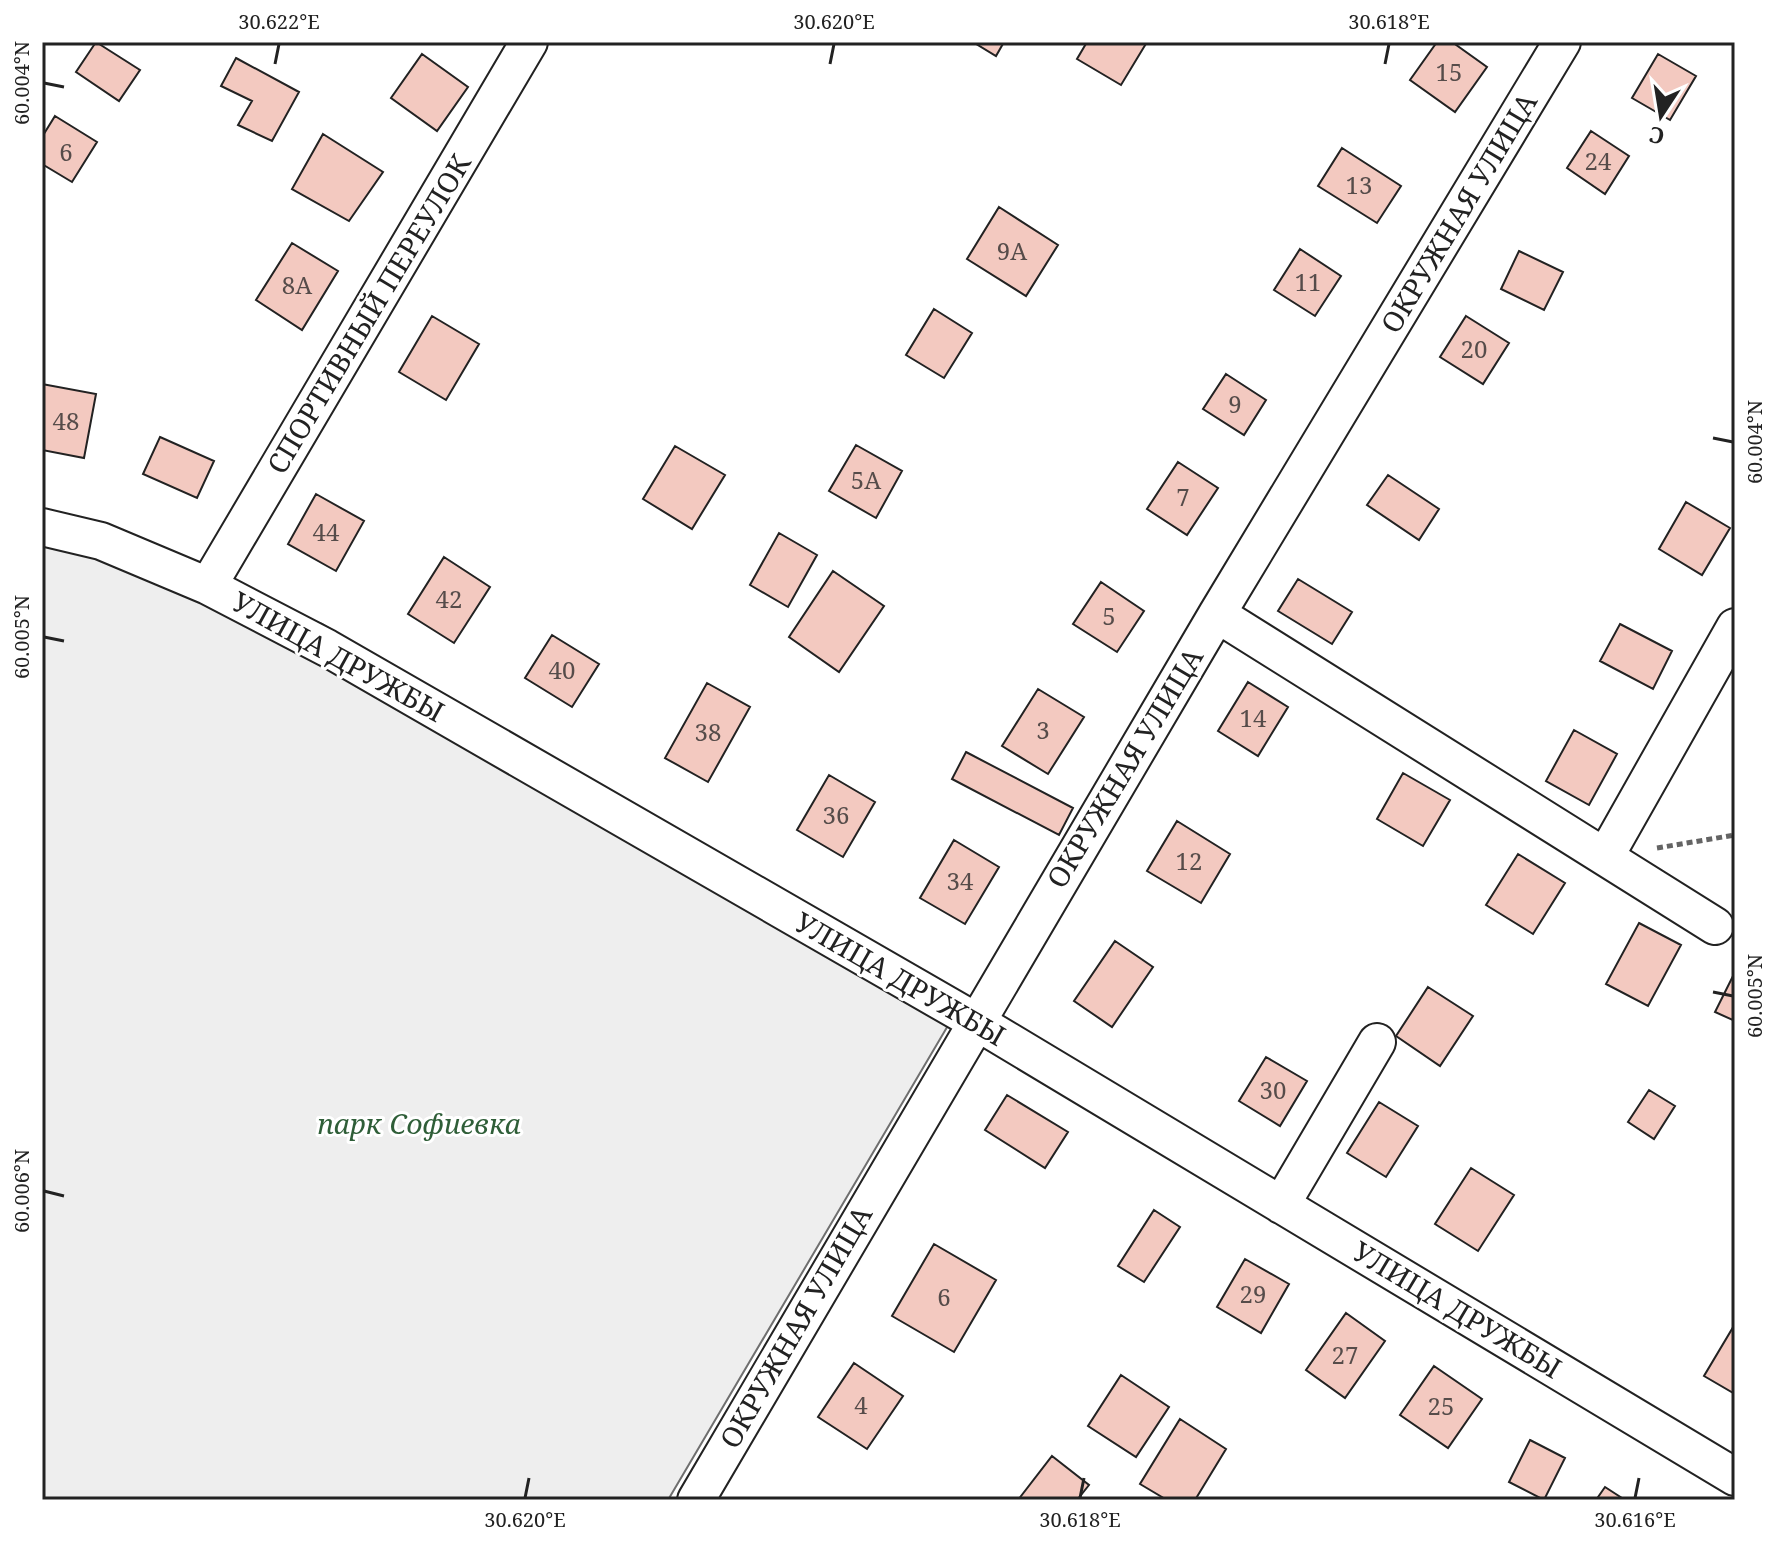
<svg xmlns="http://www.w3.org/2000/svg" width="1777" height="1542" font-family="'Noto Serif',serif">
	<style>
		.green { fill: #eee; stroke: #6f6f6f; stroke-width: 2 }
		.building { fill: #f3c9c0; stroke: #222; stroke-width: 2 }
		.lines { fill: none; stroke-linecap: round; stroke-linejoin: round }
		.minor-casing { stroke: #222; stroke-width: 40 }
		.path { stroke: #646464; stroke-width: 5; stroke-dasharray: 6 4; stroke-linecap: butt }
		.minor { stroke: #fff; stroke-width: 36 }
		.ticks { fill: none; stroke: #222; stroke-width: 3 }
		.labels { text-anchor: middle; stroke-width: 6; stroke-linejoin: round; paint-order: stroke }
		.number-label { font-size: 24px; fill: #564c4a }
		.street-label { font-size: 28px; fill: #222; stroke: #fff }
		.park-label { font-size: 28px; font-style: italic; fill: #2f5e38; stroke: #fff }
		.neatline { fill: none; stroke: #222; stroke-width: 3 }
		.ticks-label { font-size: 20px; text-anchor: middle; fill: #222 }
	</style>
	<rect width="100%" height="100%" fill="#fff"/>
	<path class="green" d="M42,531L101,542L322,624L956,1012L668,1500H42Z"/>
	<path class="building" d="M96,42L140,70L119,101L76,72Z
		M973,42H1004L996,56Z
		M1087,42H1147L1121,85L1077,59Z
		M1437,42H1452L1487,67L1455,112L1410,80Z
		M422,54L468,87L437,131L391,98Z
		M1658,54L1696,76L1670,120L1632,98Z
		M236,58L299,92L272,141L238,125L252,101L221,86Z
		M55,116L97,142L72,182L42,164V137Z
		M1591,131L1629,156L1605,194L1567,168Z
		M323,134L383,172L349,221L292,189Z
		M1342,148L1401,186L1377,223L1318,186Z
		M999,207L1058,245L1026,296L967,259Z
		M292,243L338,271L302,330L256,300Z
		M1300,249L1341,276L1315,316L1274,290Z
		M1519,251L1563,272L1544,310L1501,289Z
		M934,309L972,333L944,378L906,355Z
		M432,316L479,344L446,400L399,372Z
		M1466,316L1509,343L1483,384L1440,357Z
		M1226,374L1266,400L1244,435L1203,409Z
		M42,384L96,394L84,458L42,450Z
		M160,437L214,461L197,498L143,474Z
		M856,445L902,471L876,518L829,491Z
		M675,446L725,475L692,529L643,499Z
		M1178,462L1218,488L1187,535L1147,509Z
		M1388,475L1439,509L1419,540L1367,505Z
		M316,494L364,521L336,571L288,544Z
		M1686,502L1730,528L1702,575L1659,549Z
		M779,533L817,555L788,607L750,585Z
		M444,557L490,587L454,643L408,614Z
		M833,571L884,606L839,672L789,637Z
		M1298,579L1352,612L1332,644L1278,611Z
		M1101,582L1144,611L1117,652L1073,624Z
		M1620,624L1672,651L1653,689L1600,661Z
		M552,635L599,664L572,707L525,678Z
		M1248,682L1288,707L1258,756L1218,731Z
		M707,683L750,707L708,782L665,758Z
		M1038,689L1084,717L1048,774L1002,746Z
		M1574,730L1617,754L1589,805L1546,781Z
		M966,752L1073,808L1059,835L952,779Z
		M1403,773L1450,800L1423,846L1377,819Z
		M829,775L875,802L843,857L797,830Z
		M1177,821L1230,854L1201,903L1147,871Z
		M954,840L999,867L965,924L920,898Z
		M1518,854L1565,883L1533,934L1486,905Z
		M1639,923L1681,945L1648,1006L1606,984Z
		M1115,941L1153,967L1112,1027L1074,1001Z
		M1735,972V1021L1715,1012Z
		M1428,987L1473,1016L1440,1066L1396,1036Z
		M1266,1057L1307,1081L1280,1126L1239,1101Z
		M1649,1090L1675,1106L1654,1139L1628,1122Z
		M1007,1095L1068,1132L1045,1168L985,1130Z
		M1379,1102L1418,1126L1386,1177L1347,1153Z
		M1471,1168L1514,1195L1478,1251L1435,1224Z
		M1154,1210L1180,1227L1144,1282L1118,1266Z
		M934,1244L996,1280L954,1352L892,1316Z
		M1245,1259L1289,1284L1261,1333L1217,1307Z
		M1346,1313L1385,1341L1345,1398L1306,1370Z
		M1735,1324V1394L1704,1376Z
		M854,1363L903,1396L867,1449L818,1417Z
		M1434,1366L1482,1399L1448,1448L1400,1415Z
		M1121,1375L1169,1407L1136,1457L1088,1426Z
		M1180,1419L1226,1449L1195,1500H1167L1140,1484Z
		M1530,1440L1565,1458L1544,1500L1509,1482Z
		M1052,1456L1089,1485L1077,1500H1018Z
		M1605,1487L1625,1500H1596Z"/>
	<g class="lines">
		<g class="minor-casing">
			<path id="minor" d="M42,527L101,541L208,586L327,648L975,1021L1735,1477
				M208,586L529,42
				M1217,614L1715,926
				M1605,857L1735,627
				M1281,1205L1377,1042
				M696,1500L1217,614L1562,42"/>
		</g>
		<path class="path" d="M1657,848L1735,835"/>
		<use href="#minor" class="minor"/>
	</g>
	<path class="ticks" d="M275,64L279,44M830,64L834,44M1385,64L1389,44M44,83L64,87M1713,438L1733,442M44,637L64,641M1713,992L1733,996M44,1191L64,1196M525,1498L529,1478M1080,1498L1084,1478M1635,1498L1639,1478"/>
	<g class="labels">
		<g class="number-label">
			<text x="1449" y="81">15</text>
			<text x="66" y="161">6</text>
			<text x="1598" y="170">24</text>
			<text x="1359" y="194">13</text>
			<text x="1012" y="260">9А</text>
			<text x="1308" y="291">11</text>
			<text x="297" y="294">8А</text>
			<text x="1474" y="358">20</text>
			<text x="1235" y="413">9</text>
			<text x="66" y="430">48</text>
			<text x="866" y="489">5А</text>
			<text x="1183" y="506">7</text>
			<text x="326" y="541">44</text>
			<text x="449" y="608">42</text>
			<text x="1109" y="625">5</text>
			<text x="562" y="679">40</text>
			<text x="1253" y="727">14</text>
			<text x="1043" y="739">3</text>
			<text x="708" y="741">38</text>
			<text x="836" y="824">36</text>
			<text x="1189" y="870">12</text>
			<text x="960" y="890">34</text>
			<text x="1273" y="1099">30</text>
			<text x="1253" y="1303">29</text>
			<text x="944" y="1306">6</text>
			<text x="1345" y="1364">27</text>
			<text x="861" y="1414">4</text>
			<text x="1441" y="1415">25</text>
		</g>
		<g class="street-label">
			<text transform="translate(1459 213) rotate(-59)" y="10">ОКРУЖНАЯ УЛИЦА</text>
			<text transform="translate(369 314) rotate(-59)" y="10">СПОРТИВНЫЙ ПЕРЕУЛОК</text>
			<text transform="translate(338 657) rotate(29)" y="10">УЛИЦА ДРУЖБЫ</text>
			<text transform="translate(1125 768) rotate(-59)" y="10">ОКРУЖНАЯ УЛИЦА</text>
			<text transform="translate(900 979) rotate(30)" y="10">УЛИЦА ДРУЖБЫ</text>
			<text transform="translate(1457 1310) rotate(31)" y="10">УЛИЦА ДРУЖБЫ</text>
			<text transform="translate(796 1327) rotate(-60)" y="10">ОКРУЖНАЯ УЛИЦА</text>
		</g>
		<g class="park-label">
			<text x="419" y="1134">парк Софиевка</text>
		</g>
	</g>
	<rect width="1777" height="1542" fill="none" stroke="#ffffff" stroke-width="88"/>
	<g transform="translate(1661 116) rotate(192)" stroke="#ffffff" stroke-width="6" paint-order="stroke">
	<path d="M0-6L14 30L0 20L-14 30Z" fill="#222222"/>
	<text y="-12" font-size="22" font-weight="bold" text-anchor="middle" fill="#222222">С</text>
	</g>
	<rect x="44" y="44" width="1689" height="1454" class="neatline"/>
	<g class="ticks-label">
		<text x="279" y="29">30.622°E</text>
		<text x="834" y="29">30.620°E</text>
		<text x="1389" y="29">30.618°E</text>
		<text transform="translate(22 83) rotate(-90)" y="7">60.004°N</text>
		<text transform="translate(1755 442) rotate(-90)" y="7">60.004°N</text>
		<text transform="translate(22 637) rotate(-90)" y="7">60.005°N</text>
		<text transform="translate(1755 996) rotate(-90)" y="7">60.005°N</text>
		<text transform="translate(22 1191) rotate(-90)" y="7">60.006°N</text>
		<text x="525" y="1527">30.620°E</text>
		<text x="1080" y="1527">30.618°E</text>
		<text x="1635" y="1527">30.616°E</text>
	</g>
</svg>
